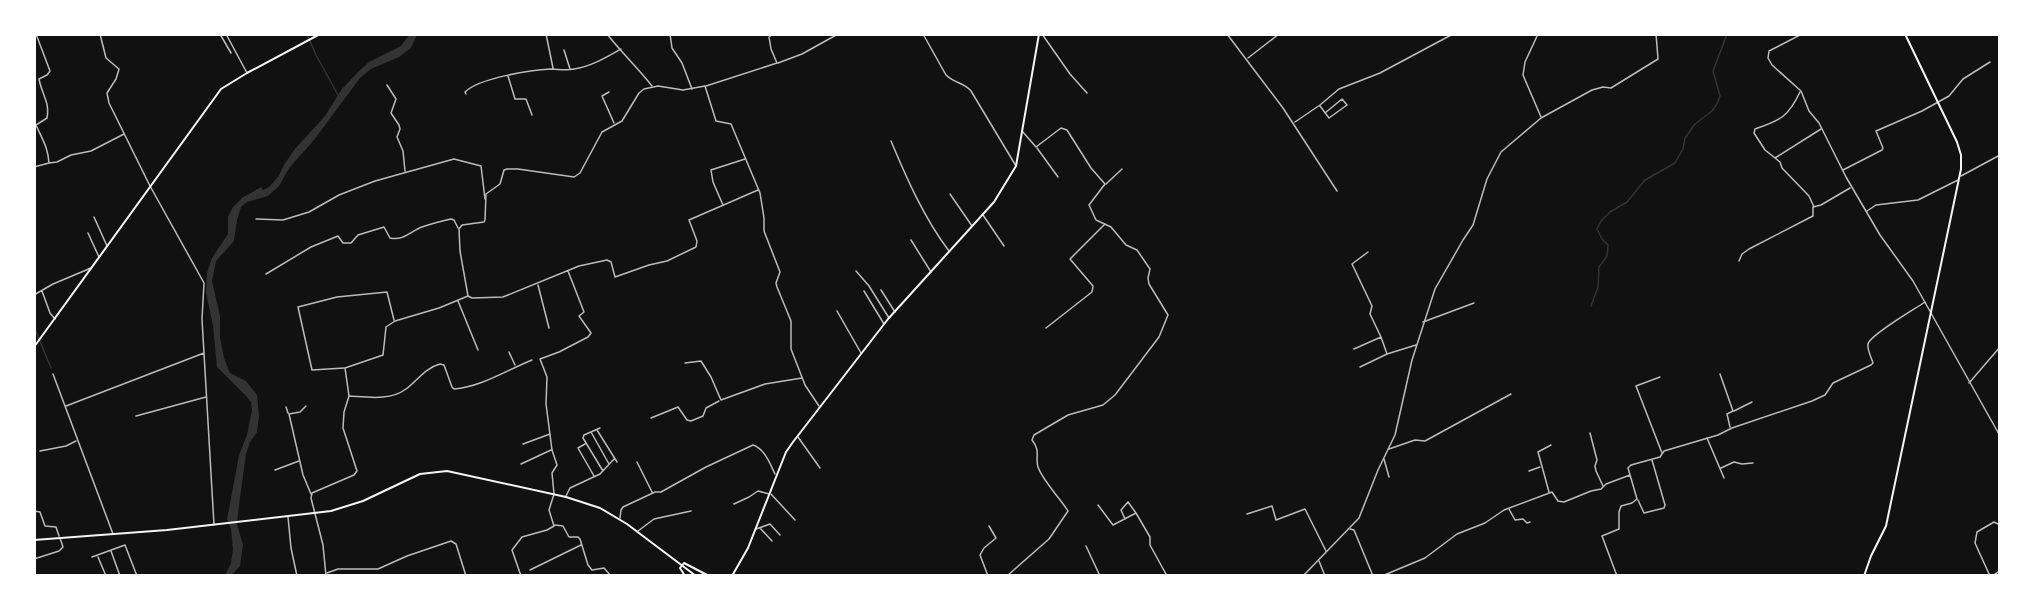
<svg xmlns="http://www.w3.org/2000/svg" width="2034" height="610" font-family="Poppins,sans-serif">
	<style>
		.water { fill: #333 }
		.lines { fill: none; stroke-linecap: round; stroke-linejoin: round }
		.stream { stroke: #333; stroke-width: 1.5 }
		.minor { stroke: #bcbcbc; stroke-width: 1.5 }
		.tertiary { stroke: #bcbcbc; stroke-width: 1.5 }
		.secondary { stroke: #f5f5f5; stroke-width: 2 }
		.primary { stroke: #f5f5f5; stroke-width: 2 }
	</style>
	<rect width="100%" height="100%" fill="#111"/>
	<path class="water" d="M409,35H417L411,48L399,57L371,69L360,78L314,140L290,167L279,186L268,196L247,202L241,207L237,220L234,241L216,261L212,281L220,316V337L224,358L230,373L246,381L257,395L259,416L257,432L250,442L246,454L239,505L237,524L243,545L240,566L232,575H225L231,563L233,549L231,529L227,519L230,504L239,455L247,435L252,410L251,402L246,396L217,367L213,326L206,293L207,273L212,258L228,234V217L233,207L242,198L261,187L263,190L269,187L278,177L284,165L294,150L325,116L342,89L358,72L369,62L401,46Z"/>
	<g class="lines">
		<path class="stream" d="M307,34L316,55L338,95
			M1591,306L1598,287L1599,267L1607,256L1608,245L1602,239L1597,229L1601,221L1610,212L1627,202L1645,180L1675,163L1683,149L1685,138L1695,124L1712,111L1717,104L1720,96L1713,71L1727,34
			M34,327L51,368"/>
		<path class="minor" d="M100,34L106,58L119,69L116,79L107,93L109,103L150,186L204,283L202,319L214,525
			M220,34L231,53
			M226,34L247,73
			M546,34L553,68
			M607,34C621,52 638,68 652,86
			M670,34L672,48L682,63L692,89
			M923,34L946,75C954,83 965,83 971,91L1016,166
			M1042,34L1070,74L1087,93
			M1227,34L1283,108L1337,191
			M564,50L570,69
			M1248,58L1279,34
			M778,63L802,54L838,34
			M508,76L515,99H526L532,115
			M387,85L396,99L391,113L399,125L400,129L397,137L403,151L405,171
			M706,86L777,63L771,49L769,37L773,34
			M609,92L602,96L614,123
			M1800,92C1788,117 1781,120 1755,129L1754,133L1765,150L1780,162L1782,168L1809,196L1814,207
			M466,94L465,92C479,78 531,70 551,69C558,69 566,71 574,69C590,67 607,57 621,49
			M1320,106L1329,118L1347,105L1342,99L1325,113
			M1295,122L1320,105L1339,89L1380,73L1453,34
			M891,141C907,179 924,218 949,251
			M1037,148L1058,177
			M1775,158L1821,129
			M49,163L57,162L71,155L91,151L124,134
			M34,167L49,163C48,147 42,139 36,125L47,118C50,102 42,95 39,79L47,75L50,71L36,34
			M1843,170L1882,150L1883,148L1876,131L1922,111L1949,96L1963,79L1990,62
			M1961,176L2000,155
			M1106,184L1122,169
			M950,194L972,226
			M723,205L713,182L711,170L745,159
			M1867,211L1876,205L1918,200L1958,180
			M983,215L1004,246
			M94,217L107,246
			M256,219L283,220L309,212L339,195L375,181L454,159L481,166L485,199
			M88,233L99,257
			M911,240L931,272
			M1368,252L1352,264L1372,306L1370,314L1381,337
			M1739,261L1742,254L1749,249L1809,218L1813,216V207L1821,205L1850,188
			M856,271L869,286L889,318
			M266,274L311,247L338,236L343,243H351L358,235L384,227L390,238C404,241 411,231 422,227C431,224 441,221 451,219L454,220L458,228
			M538,285L549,328
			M881,290L895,312
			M42,291L50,313L55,319
			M864,291L884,324
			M34,295L53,284L91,268
			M468,296L472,298L503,297L579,266L607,260L611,262L615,277L649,265L667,261L696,247L697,241L689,220L758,190
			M458,301L478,350
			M837,311L861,353
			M1423,322L1474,303
			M1046,328L1092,292L1093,286L1070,259L1105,224
			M1354,349L1381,337L1387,354
			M509,352L515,365
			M685,363L701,361L711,377L721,400L765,384L802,378
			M1360,367L1387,354L1416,345
			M344,368L312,370L298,307L337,297L387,292L394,320
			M53,374L113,534
			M1720,374L1733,411L1727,414L1730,427
			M1660,377L1636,386L1662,453
			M349,396C367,397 390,401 406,389C418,380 425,368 440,364L444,365L452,387L454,389C481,387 507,370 532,360
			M66,406L204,353
			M306,406L300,412L289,414L303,475L311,494
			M286,407L288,413
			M1734,411L1752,402
			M136,416L206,397
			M651,418L678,407L687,420L691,421L703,416L706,408L719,401
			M600,428L584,435L583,438L603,471
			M597,430L617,462
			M591,432L609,464
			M1590,433L1597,460L1595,466L1596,471L1603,486
			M798,437L820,468
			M1707,438L1724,478
			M523,444L550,434
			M585,444L578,448L594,476
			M1389,449L1415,440L1425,441L1511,394
			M40,451L66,446L76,441
			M1384,459L1389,477
			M637,462L652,492
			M521,464L551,450
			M1721,468L1734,462L1742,464L1753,463
			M275,470L299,461
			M1529,471L1540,467
			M1549,492L1538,452L1551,445
			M771,494L795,520
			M566,496L570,488L600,474L614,459
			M1638,500L1644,513L1664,508L1665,505L1652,460
			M734,504L749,497L758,491L769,494
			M1098,505L1113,525L1136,513L1150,537V545L1167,576
			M1509,509L1515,520L1523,519L1527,523L1530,522
			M34,511L40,512L45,526L56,527L59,536
			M1247,514L1272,506L1276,520L1305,509L1326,551
			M288,517L291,548L297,576
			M620,518L621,510L623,507L655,492H661L706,467L753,445C765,449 770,464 775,474
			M1125,519L1121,510L1128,502L1136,513
			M555,525L563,526L569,537H578L580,539L588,565L592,570L604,568L611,576
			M760,528L772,541
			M756,529L770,524L780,535
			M1350,529L1354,530L1373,576
			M638,531L654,519L691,511
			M1086,546L1100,576
			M111,551L120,576
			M92,557L125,545L137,576
			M98,557L106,576
			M34,559L59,551L63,547L60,538
			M1319,561L1325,576
			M530,570L581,545
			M327,573L338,569H378L407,556L451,541L456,544L466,576
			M521,576L512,550L522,537L547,530L554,526L549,510L554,494L552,473L557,465L552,450L546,404L547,377L540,359L559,352L588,337L591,333L579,316L584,312L568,271
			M988,576L980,555L984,548L996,538L989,526
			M1990,576L1975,543L1977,532L1994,522L2000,525"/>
		<path class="tertiary" d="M1538,34L1525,62L1523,75L1541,117
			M1802,34L1769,51L1768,58L1772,65L1801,91L1809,111L1819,123L1846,177L1880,235L1913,281L2000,436
			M1969,383L2000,347
			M326,576L323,545L311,498L312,493L354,475L357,471L343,428L344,412L349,396L345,368L383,355L386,327L395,321L439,308L468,296L460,251L459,229L462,225L484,222L485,220L486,194L500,184L504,170L507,169H518L574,177L580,173L602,132L622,121L639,93L644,89L658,86L683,90L705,86L716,121L731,124L760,193L764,218V231L780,272L776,283L777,287L791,321V349L805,385L819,406
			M1007,576L1049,539L1068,511C1060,498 1043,481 1038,467C1035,457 1041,451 1032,440L1034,435L1068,415L1103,405L1115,395L1159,337L1168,315L1149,284L1148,278L1150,269L1137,250L1126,245L1111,227L1096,220L1089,205L1105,184L1091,168L1067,130L1061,128L1036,147L1022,131
			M1303,576L1359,518L1378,470L1395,435L1412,360L1435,289L1463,240L1473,225L1487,179L1501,152L1541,118L1592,90L1603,87L1611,88L1658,59L1656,34
			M1382,576L1425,558L1457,534L1485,523L1504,510L1552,492L1558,501L1564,502L1591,491L1601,489L1606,484L1630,475
			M1617,576L1602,536L1619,529V512L1621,506L1632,503L1637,499L1628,468L1631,465L1660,457L1664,451L1718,435L1732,428L1812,401L1825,395L1833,383L1871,365L1873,363C1871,357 1867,349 1868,344C1870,335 1915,309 1925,302
			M1992,576L2000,571"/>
		<path class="secondary" d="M34,347L221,89L247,73L320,34
			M685,576L680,568L684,563L709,576
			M732,576L748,548L786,452L793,442L888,319L994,202L1016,166L1039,34
			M1864,576L1871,556L1886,526L1961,169V155L1957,142L1905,34"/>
		<path class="primary" d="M34,540L167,530L331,511L363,501L420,474L447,471L566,497L600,508L627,524L696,576"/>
	</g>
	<rect width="2034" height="610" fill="none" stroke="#ffffff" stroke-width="72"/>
</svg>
